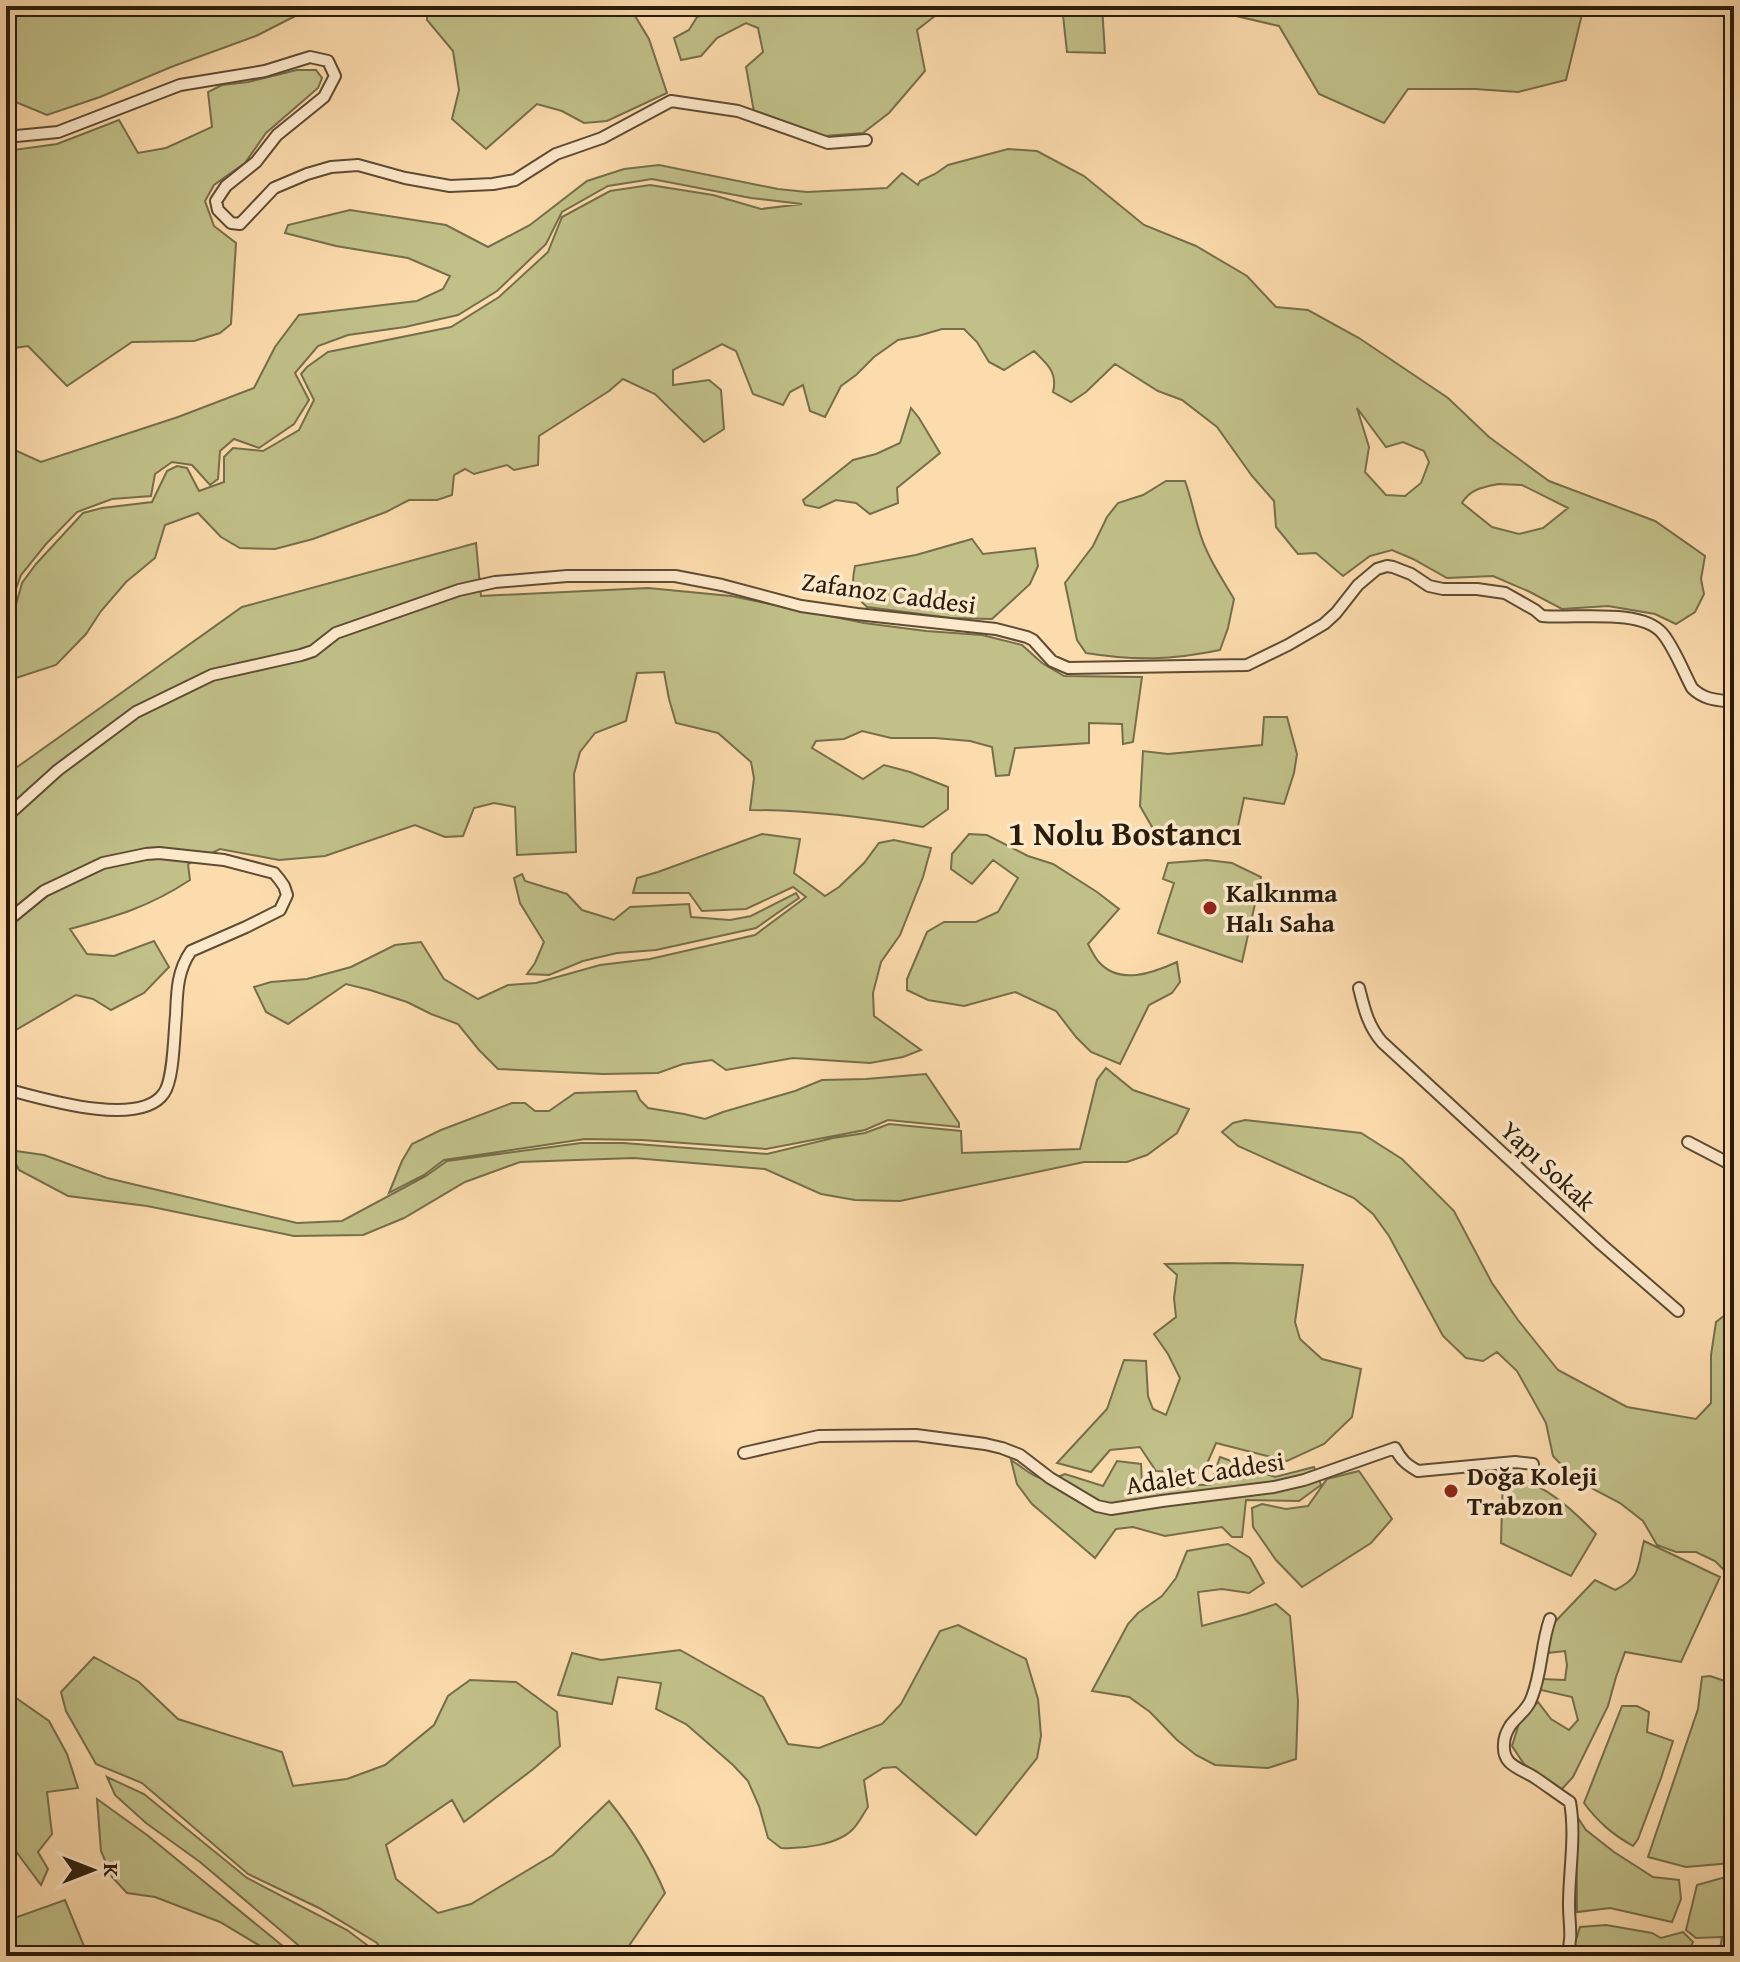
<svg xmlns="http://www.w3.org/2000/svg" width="1740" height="1962" font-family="'Gentium Book Plus',serif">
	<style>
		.green { fill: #c1c089; stroke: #766e4a; stroke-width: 2; fill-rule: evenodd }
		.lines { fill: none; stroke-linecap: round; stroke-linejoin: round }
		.tertiary-casing { stroke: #5e4c34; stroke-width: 14 }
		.tertiary { stroke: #fde8ca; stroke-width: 10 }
		.poi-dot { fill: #8f2418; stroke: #fde8ca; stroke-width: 3 }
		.labels { text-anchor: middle; stroke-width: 7; stroke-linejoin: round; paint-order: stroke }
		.street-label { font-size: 26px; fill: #2a1c0b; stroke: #fde8ca }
		.poi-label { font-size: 26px; font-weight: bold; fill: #2a1c0b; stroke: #fde8ca; text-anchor: start }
		.district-label { font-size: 34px; font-weight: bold; fill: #2a1c0b; stroke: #fde8ca }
	</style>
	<rect width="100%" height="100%" fill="#fcdbad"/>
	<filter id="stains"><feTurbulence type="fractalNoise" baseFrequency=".0025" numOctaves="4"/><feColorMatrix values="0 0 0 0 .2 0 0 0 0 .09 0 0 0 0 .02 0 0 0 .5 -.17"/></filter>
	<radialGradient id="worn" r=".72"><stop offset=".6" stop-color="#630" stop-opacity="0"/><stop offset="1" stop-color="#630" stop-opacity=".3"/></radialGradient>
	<path class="green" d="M6,6H315L256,36L171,67L100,97L47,115L6,98Z
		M427,6H629L649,39L667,93L607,121L584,123L562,111L537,104L486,149L452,119L459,90L453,51L427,20Z
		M752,6H932L935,16L917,30L925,71L889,113L863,133L824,136L754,112L746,67L763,52L758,28L746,23L717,38L701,56L681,60L674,38L689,30L697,17L717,11Z
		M1062,6H1102L1105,53L1067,52Z
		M1193,6H1584L1566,80L1518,92L1475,89H1408L1384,123L1319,94L1279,26Z
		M297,70H316L322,78L318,88L266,133L245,163L214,185L205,201L214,226L236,243L231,324L220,333L194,341L132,342L67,386L28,346L6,349V151L57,144L119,120L138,153L166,148L212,127L208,92L222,85L248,82Z
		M1008,149L1037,151L1084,176L1144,225L1196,246L1247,276L1276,307L1308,310L1359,338L1448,398L1489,437L1549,481L1655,521L1705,556L1701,579L1704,594L1695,612L1676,624L1655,614L1608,606L1562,609L1530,592L1493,576L1447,578L1413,559L1392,550L1370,556L1343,576L1316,553L1298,554L1276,527L1274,501L1252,476L1217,427L1182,400L1158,391L1115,364L1086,392L1071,402L1053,392C1058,372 1047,364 1034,351L1004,370L989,362L977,342L964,329H942L918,336L898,340L874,357L856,375L841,386L825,417L810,411L803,385L790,392L783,405L753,394L736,351L722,344L673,370V385L709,380L721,390L724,429L704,442L655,394L623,379L609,391L539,436L538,465L514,470L507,465L474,474L465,469L454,475L452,495L437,500H409L386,512L313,539L275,549L240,548L221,537L198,513L165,525L155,558L126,582L101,611L86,634L56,665L16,678H6V638L14,632V612L22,583L36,564L83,513L102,508L152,502L167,471L177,466L187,468L199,491L224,482V457L233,448L263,451L299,430L314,400L301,374L307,367L328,352L451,327L499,297L548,252L562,217L610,191L650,185L713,195L761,209L802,204L751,198L652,179L608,186L562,212L546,244L497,291L458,315L405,327L348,335L318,346L295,373L309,400L294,424L259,448L234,439L220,451L218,479L210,485L192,465L172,462L155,474L151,496L112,499L77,512L46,544L21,575L8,611L10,630L6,633V446L41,462L178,417L254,388L275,347L299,315L417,301L443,289L450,276L408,258L336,246L285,233L288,225L350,210L446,225L488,247L530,225L587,181L624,169L659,165L778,189L807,192L887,188L902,173L918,185L920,181L935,174L948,165ZM1357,408L1386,447L1403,442L1424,451L1429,462L1421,483L1405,496L1386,495L1365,472L1369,447ZM1498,484L1522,485L1568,508L1543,528L1519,534L1492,527L1462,503C1470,489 1483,487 1498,484Z
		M911,408L919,418L940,453L897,488L898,503L870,514L856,503L836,500L819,508L805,505L803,500L853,460L876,454L900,443Z
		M1166,481H1185C1191,497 1194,514 1199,530C1206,555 1221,577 1234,599L1228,628L1220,650C1172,660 1135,661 1086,653L1077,640L1065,583L1093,546L1107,517L1118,503L1143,495Z
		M972,539L983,554L1035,548L1038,566L1030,584L992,619L951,618L867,607C852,594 851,585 855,566L916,555Z
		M476,543L481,596L648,588L731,596L864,623L926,631L982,635L1022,645L1042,663L1064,676L1142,677L1133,742L1123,744L1122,724L1089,723V743L1015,748L1009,775L996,776L992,747L970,741L935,738H891L862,731L844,739L816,741L812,748L863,779L884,765L910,772L948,787V809L923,827C865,817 809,810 750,810L754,778L751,762L718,733L676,723L669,699L664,672L637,673L626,721L595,733L580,752L574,774L576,852L517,855L515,807L494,803L474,808L463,836L445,837L415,825L325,856L279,860L220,849L188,864L190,880C149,907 117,916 70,929L87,954L114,956L154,941L169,967L144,993L111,1010L93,999L76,995L14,1031L6,1032V775L242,607Z
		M1264,717H1287L1297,754L1294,773L1284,804L1244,798L1237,831L1219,836L1163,839L1152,827L1140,806L1143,751L1168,754L1262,745Z
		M762,834L800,839L794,873L825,896L839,887L864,863L879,843L894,840L931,848L923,877L900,935L881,962L873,993L874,1016L921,1050L903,1057L870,1063L793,1058L726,1070L712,1060L683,1064L658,1073L603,1074L498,1069L479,1050L458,1024L431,1014L407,1002L370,990L346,984L288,1024L266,1012L254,987L271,982L307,979L351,967L395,945L421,942L444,979L478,999L508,985L536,983L600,965L650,959L755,935L806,897L793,887L746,909L702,911L689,893H633L637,878L658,872Z
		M969,834L987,835L1028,856L1053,864L1097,892L1119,909L1088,944C1091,950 1094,956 1098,961C1119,986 1153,973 1177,962L1180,982L1172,993L1149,1005L1120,1064L1091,1052L1076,1037L1056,1011L1015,992L964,1006L928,1000L907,990V979L927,932L944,922H976L998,912L1018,878L993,860L972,884L951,869L952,854Z
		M1207,860L1232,863L1261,877L1242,962L1158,933L1174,883L1163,879L1168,863Z
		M522,874L525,881L567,894L582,910L614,920L630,907L689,904L691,917L730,920L751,916L796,893L799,898L756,928L656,950L617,953L583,961L549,975L527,974L535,963L544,942L520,903L514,878Z
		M1106,1068L1133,1090L1189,1109L1177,1133L1147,1155L1127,1162H1084L900,1201L855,1200L821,1194L765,1169L634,1158L520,1162L465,1182L404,1218L363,1235L294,1236L147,1206L68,1196L19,1170L9,1150L44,1155L107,1178L297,1223L342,1221L426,1176L447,1161L581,1143H623L767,1154L833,1138L865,1133L889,1124L961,1131L962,1153L1080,1149L1097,1080Z
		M926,1074L959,1123V1127L888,1120L865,1130L766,1149L642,1140L585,1139L444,1160L424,1175L389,1193L402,1161L412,1144L441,1130L512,1103H525L535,1111H549L575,1093L636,1091L640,1100L648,1108L684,1114L705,1119L723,1112L795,1091L822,1080L866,1079Z
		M1245,1120L1361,1133L1402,1159L1454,1211L1492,1283L1518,1320L1558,1370L1627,1407L1696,1419L1711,1403V1355L1716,1322L1729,1312L1734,1318V1580L1715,1561L1696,1552H1676L1657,1545L1643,1521L1620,1503L1593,1489L1569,1473L1553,1456L1546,1423L1517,1371L1497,1352L1483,1361L1466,1358L1443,1336L1389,1236L1373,1214L1354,1198L1238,1146L1222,1132L1233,1123Z
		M1227,1263L1303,1265L1295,1322L1300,1339L1322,1359L1361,1369L1352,1417L1324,1444L1287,1461L1216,1443L1203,1473L1156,1471L1140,1447L1110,1450L1091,1472L1057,1463L1107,1409L1124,1360L1146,1361L1148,1396L1153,1409L1166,1415L1180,1378L1168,1354L1154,1334L1176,1317L1174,1298L1177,1275L1165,1264Z
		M1220,1457L1275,1477L1314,1467L1321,1485L1299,1501L1246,1500L1242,1537H1232L1222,1527L1165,1536L1133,1527L1116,1529L1095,1558L1032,1504L1017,1484L1011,1460C1033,1474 1039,1486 1065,1474L1103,1486L1117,1461L1141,1464L1142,1484L1210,1485Z
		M1359,1471L1392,1519L1371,1543L1302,1587L1276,1560L1253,1527L1252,1508L1262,1504L1286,1509L1308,1506L1327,1479Z
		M1503,1473C1543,1483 1568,1505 1596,1534L1571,1576L1501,1543Z
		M1644,1541L1720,1577L1681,1662L1625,1652L1616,1677L1608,1706L1573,1777L1561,1790L1524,1764L1512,1746L1521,1717L1538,1702L1551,1719L1569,1730L1578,1720L1572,1697L1541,1690V1679L1565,1680L1567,1665L1565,1651L1547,1653L1551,1626L1595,1580L1615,1590C1642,1577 1637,1567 1644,1541Z
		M1228,1544L1250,1558L1264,1583L1249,1593L1222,1589L1198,1592L1202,1626L1246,1614L1276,1604L1290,1616L1298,1701L1296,1759L1268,1768L1215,1765L1196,1755L1177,1740L1150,1712L1129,1697L1092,1691L1128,1624L1138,1613L1162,1596L1176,1578L1187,1551Z
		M958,1625L1026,1659L1038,1699L1041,1736L1037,1758L976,1835L896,1767L883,1768L864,1780L868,1807C863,1814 859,1823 853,1829C838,1845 802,1849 781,1848L768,1838L759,1806L748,1781L733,1765L686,1724L656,1709L661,1683L618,1677L612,1704L558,1695L572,1653L601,1660L680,1650L763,1697L788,1744L819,1748L882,1724L901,1704L940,1631Z
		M94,1657L139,1682L178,1719L282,1752L293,1786L347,1779L385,1765L434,1725L448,1696L470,1680L516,1682L557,1712L560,1746L532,1770L464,1822L452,1800L386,1845L396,1879L438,1913L471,1904L553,1855L609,1801C631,1828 651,1860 665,1893L622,1956H384L377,1943L319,1908L248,1874L142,1783L96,1764L66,1711L61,1692Z
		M1710,1676L1734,1684V1861L1732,1863L1686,1867L1648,1857L1698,1709L1702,1677Z
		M6,1691L49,1721L67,1754L78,1788L47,1792L52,1834L38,1852L48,1869L41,1885L6,1838Z
		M1622,1706H1637L1649,1712L1647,1732L1673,1741L1661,1778L1638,1839L1633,1846C1612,1834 1598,1822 1584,1803Z
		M107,1777L144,1794L247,1878L347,1930L375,1951L376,1956H311L200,1862L146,1823L115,1795Z
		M97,1799L147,1835L295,1956H277L220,1922L155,1897L127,1893L112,1877L101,1851Z
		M1576,1815L1586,1830L1614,1852L1653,1877L1679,1880L1681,1899L1672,1922L1610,1908L1577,1912Z
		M1722,1878L1734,1879V1956H1719L1722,1937L1696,1938L1686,1930L1697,1885Z
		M65,1900L88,1956H6V1921Z
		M1606,1925L1652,1933L1661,1938L1683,1932L1693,1942L1687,1956H1571L1580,1927Z"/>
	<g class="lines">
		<g class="tertiary-casing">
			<path id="tertiary" d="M6,137L58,132L180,85L265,71L310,57L328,61L335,76L324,97L277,135L256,162L226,186L216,201L218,210L231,223L240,224L274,188L307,174L331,167L358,165L405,178L450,186L493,184L515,180L556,154L602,138L671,101L738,111L828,143L866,140
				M6,817L58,770L136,712L212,675L301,655L313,651L336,633L459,590L495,582L567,576H675L722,585L801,606L857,614L996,629L1027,637L1033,640L1052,661L1068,668L1247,665L1288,645L1324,624L1336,613L1358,585L1377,569L1387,566L1393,567L1411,574L1429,586L1443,589H1477L1505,593L1535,610L1542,616C1574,619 1641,608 1662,633C1673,645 1684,673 1692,688C1704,700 1717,700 1734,702
				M6,922L44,891L103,863L146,854L159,853L224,860L274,873L279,879L284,886L287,895L280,910L246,927L191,951C177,971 177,992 176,1015C174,1033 174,1079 164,1093C140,1129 40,1098 6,1089
				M1359,988C1364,1008 1368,1026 1382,1042L1601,1244L1678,1311
				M1688,1142L1734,1166
				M744,1453L819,1436L916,1435L985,1444L1002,1448L1020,1455L1050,1478L1097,1506L1111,1509L1162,1501L1274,1487L1304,1480L1395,1448C1401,1460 1407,1465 1418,1471L1515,1462L1533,1464
				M1550,1619C1541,1644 1542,1672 1532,1697C1528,1710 1517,1716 1510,1726C1507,1731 1504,1738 1504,1744C1502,1765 1519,1768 1534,1777C1546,1785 1558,1794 1570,1802C1576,1837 1569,1870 1569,1905C1569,1924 1573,1936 1567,1956"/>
		</g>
		<use href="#tertiary" class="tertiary"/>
	</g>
	<g class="poi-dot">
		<circle cx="1210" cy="908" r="8"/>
		<circle cx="1451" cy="1491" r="8"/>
	</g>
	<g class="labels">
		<g class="street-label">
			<text transform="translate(889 593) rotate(8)" y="9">Zafanoz Caddesi</text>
			<text transform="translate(1548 1166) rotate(43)" y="9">Yapı Sokak</text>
			<text transform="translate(1205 1473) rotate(-9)" y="9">Adalet Caddesi</text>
		</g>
		<g class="poi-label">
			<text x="1226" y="902">Kalkınma<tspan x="1226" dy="30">Halı Saha</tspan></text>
			<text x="1467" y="1485">Doğa Koleji<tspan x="1467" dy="30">Trabzon</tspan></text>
		</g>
		<g class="district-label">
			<text x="1125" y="845">1 Nolu Bostancı</text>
		</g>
	</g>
	<rect width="1740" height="1962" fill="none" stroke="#fcdbad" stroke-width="32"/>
	<rect x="8" y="8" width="1724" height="1946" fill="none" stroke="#2a1c0b" stroke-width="4"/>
	<rect x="16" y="16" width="1708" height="1930" fill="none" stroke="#2a1c0b" stroke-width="2"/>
	<g transform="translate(92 1870) rotate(90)" stroke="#fde8ca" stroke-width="6" paint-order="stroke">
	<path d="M0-6L14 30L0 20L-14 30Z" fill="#2a1c0b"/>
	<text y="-12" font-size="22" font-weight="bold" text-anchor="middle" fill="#2a1c0b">K</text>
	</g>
	<rect width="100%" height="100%" filter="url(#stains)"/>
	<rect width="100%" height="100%" fill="url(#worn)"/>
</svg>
